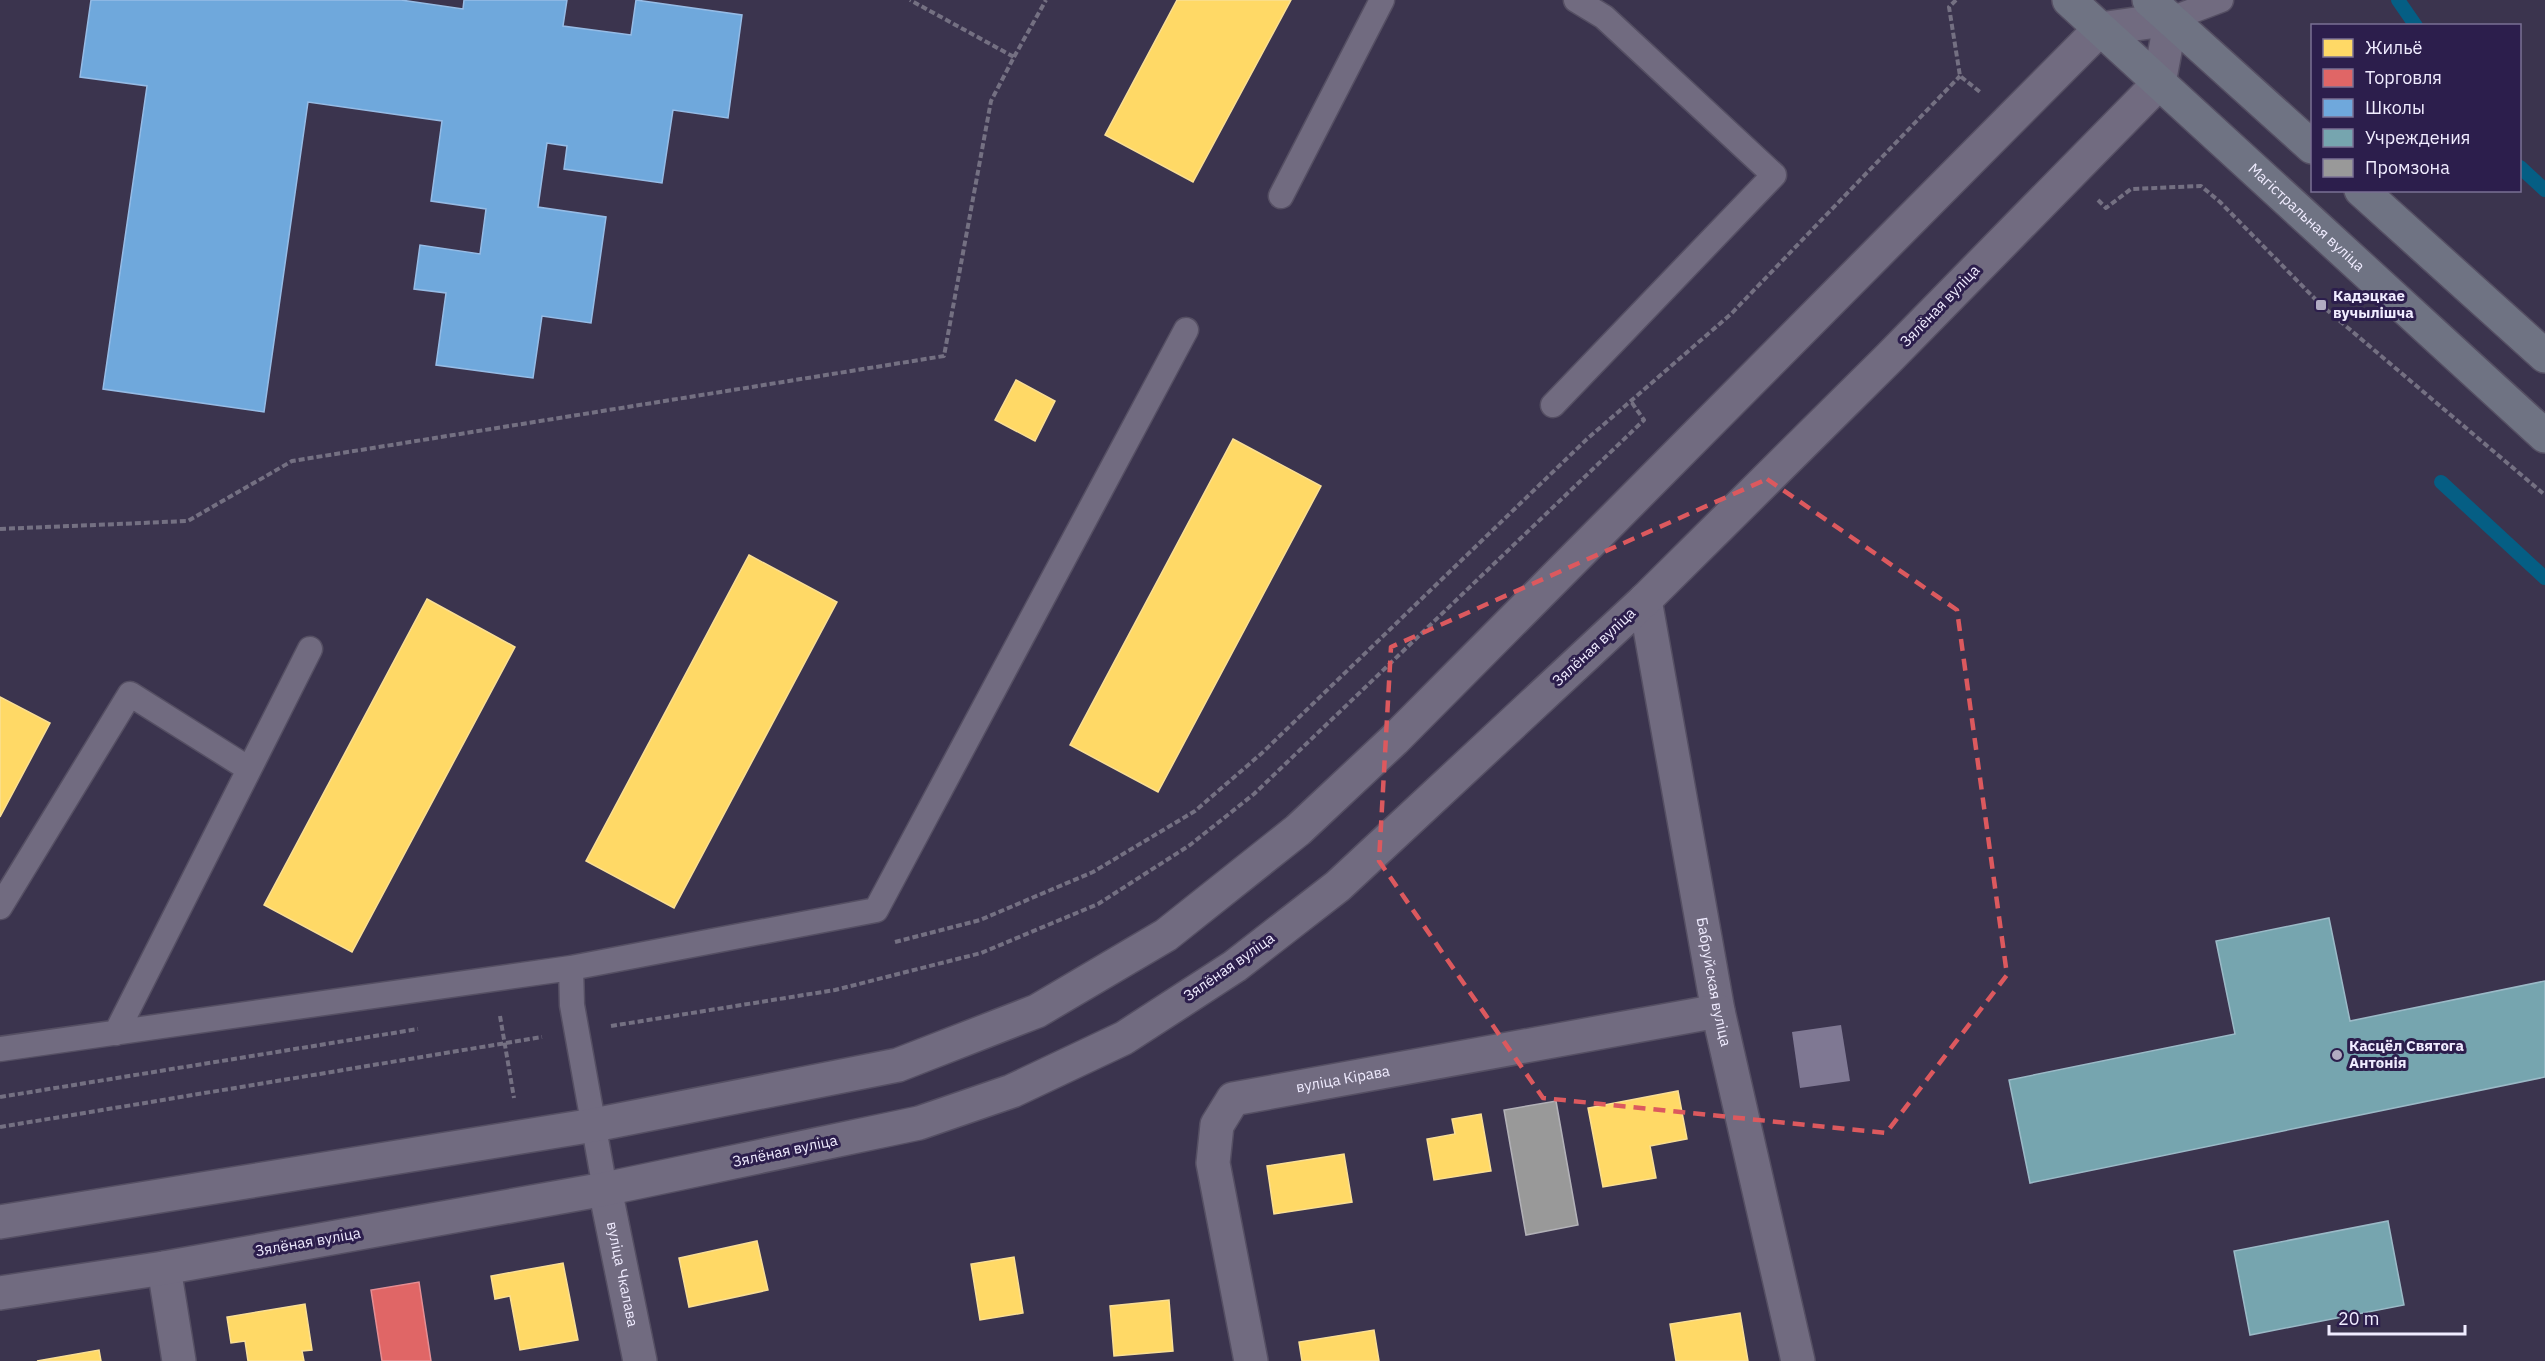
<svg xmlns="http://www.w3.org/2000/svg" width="2545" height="1361" font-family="'IBM Plex Sans',sans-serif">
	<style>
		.homes { fill: #ffd966; stroke: #fadf94; stroke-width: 1.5 }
		.shops { fill: #e06666; stroke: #e58e94; stroke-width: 1.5 }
		.schools { fill: #6fa8dc; stroke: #96bce6; stroke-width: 1.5 }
		.public { fill: #76a5af; stroke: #9bbac7; stroke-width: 1.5 }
		.industry { fill: #999; stroke: #b3b2b8; stroke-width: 1.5 }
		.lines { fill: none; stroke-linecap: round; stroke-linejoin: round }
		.stream { stroke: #055e84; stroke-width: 14 }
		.building { fill: #7f7893 }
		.service-casing { stroke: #554f63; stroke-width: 27 }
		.minor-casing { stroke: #554f63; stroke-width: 36 }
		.tertiary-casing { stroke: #554f63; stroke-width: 36 }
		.primary-casing { stroke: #554f63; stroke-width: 36 }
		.path { stroke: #747082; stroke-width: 4; stroke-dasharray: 6 3; stroke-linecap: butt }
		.service { stroke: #716b80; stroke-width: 24 }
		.minor { stroke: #716b80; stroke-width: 33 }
		.tertiary { stroke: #716b80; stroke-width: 33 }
		.primary { stroke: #6f7383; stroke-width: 33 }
		.marked { fill: none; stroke: #dc595e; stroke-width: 4.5; stroke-dasharray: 12 8; stroke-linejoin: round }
		.poi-dot { fill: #b1acc1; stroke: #2c1e4c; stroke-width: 2 }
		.labels { text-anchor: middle; stroke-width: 6; stroke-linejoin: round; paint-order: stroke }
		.street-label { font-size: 15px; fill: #f0ecff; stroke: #2c1e4c }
		.poi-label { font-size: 15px; font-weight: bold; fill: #f0ecff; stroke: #2c1e4c; text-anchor: start }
	</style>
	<rect width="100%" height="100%" fill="#3b344e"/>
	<path class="homes" d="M1177,0H1291L1193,182L1105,135Z
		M1016,380L1055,401L1035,441L995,420Z
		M1233,439L1321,486L1158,792L1070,745Z
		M749,555L837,602L674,908L586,861Z
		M427,599L515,647L352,952L264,905Z
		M0,697L50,723L0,817Z
		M1678,1091L1687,1139L1650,1146L1656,1178L1603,1187L1588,1108Z
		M1481,1114L1491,1171L1434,1180L1427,1139L1455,1134L1452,1119Z
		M1344,1154L1352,1202L1274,1214L1267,1166Z
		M757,1241L768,1290L689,1307L679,1258Z
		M1014,1257L1023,1313L980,1320L971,1264Z
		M563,1263L578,1340L520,1350L510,1296L495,1299L491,1276Z
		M1169,1300L1173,1351L1114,1356L1110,1306Z
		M305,1304L312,1350L302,1351L304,1361H248L245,1341L231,1343L227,1317Z
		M1740,1313L1748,1361H1676L1670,1324Z
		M1374,1330L1379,1361H1302L1299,1342Z
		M99,1350L101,1361H37Z"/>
	<path class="shops" d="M419,1282L431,1361H382L371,1290Z"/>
	<path class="schools" d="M91,0H401L463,9L464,0H567L563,26L631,35L636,0L742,15L728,118L673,110L662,183L564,169L567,146L547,143L538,207L606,217L591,323L542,316L533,378L436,365L446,293L414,289L420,245L480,254L486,209L431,201L442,121L308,102L264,412L103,389L147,86L80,77Z"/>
	<path class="public" d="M2329,918L2350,1021L2545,981V1077L2030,1183L2009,1080L2235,1034L2216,941Z
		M2388,1221L2404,1305L2250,1335L2234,1251Z"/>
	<path class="industry" d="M1556,1101L1578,1225L1526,1235L1504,1110Z"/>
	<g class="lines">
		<path class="stream" d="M2398,0L2416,26
			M2520,167L2545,190
			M2441,482L2545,578"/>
	</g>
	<path class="building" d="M1841,1025L1850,1081L1800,1088L1792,1032Z"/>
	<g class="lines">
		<g class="service-casing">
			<path id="service" d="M2171,19L2221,0
				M1281,196L1382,0
				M1553,405L1774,175L1604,17L1576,0
				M0,907L130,694L249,769
				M116,1033L310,649
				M0,1049L571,968
				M605,1189L572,1005L571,968L876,910L1186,330"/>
		</g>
		<g class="minor-casing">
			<g id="minor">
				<path id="s1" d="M1645,600L1718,1011L1798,1361"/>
				<path id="s2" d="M605,1189L640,1361"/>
				<path d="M164,1268L179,1361"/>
				<path id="s3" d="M1251,1361L1213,1163L1217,1125L1233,1099L1718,1011"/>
			</g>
		</g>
		<g class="tertiary-casing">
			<path id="tertiary" d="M0,1222L594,1125L898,1065L1037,1011L1166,935L1298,830L1394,740L2100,29L2171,19L2159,83L1889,358L1645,600L1338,886L1235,966L1124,1038L1012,1091L919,1123L605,1189L164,1268L0,1293"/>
		</g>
		<g class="primary-casing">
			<g id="primary">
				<path id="s4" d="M2069,0L2545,436"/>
				<path d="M2149,0L2312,147"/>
				<path d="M2361,190L2545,356"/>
			</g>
		</g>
		<path class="path" d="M1956,0L1949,7L1960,76L1980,92
			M1014,57L1046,0
			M2098,200L2106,208L2131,189L2201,186L2220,202L2321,305L2545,495
			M0,529L188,521L292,461L944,356L991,101L1014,57L910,0
			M895,942L980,920L1093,872L1195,811L1262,753L1587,439L1731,314L1960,76
			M500,1016L514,1098
			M611,1026L835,990L981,953L1098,904L1190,845L1254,794L1644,420L1630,400
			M0,1097L418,1029
			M0,1127L542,1037"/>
		<use href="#service" class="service"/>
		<use href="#minor" class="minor"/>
		<use href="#tertiary" class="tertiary"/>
		<use href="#primary" class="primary"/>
	</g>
	<path class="marked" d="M1767,479L1957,610L2007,975L1886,1133L1543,1098L1379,861L1391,647Z"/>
	<g class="poi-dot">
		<rect x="2315" y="299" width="12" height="12" rx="3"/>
		<circle cx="2337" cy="1055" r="6"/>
	</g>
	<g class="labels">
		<g class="street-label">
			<text dy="5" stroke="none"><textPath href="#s4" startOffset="322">Магістральная вуліца</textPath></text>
			<text transform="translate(1940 306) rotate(-46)" y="5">Зялёная вуліца</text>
			<text transform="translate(1594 647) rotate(-43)" y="5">Зялёная вуліца</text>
			<text transform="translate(1229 967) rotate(-35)" y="5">Зялёная вуліца</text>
			<text dy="5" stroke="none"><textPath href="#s1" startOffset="388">Бабруйская вуліца</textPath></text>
			<text dy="5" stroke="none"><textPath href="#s3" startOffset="382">вуліца Кірава</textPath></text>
			<text transform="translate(785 1151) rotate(-12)" y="5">Зялёная вуліца</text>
			<text transform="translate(308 1242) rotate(-10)" y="5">Зялёная вуліца</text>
			<text dy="5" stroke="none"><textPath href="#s2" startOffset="87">вуліца Чкалава</textPath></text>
		</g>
		<g class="poi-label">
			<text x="2333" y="301">Кадэцкае<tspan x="2333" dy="17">вучылішча</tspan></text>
			<text x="2349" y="1051">Касцёл Святога<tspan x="2349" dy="17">Антонія</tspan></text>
		</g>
	</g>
	<rect x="2311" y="24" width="210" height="168" fill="#2c1e4c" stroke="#7a7094" stroke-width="1.5"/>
	<rect x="2323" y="39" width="30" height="18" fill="#ffd966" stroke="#7a7094" stroke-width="1.5"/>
	<text x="2365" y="54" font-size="18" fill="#f0ecff">Жильё</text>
	<rect x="2323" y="69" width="30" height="18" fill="#e06666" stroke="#7a7094" stroke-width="1.5"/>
	<text x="2365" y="84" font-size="18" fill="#f0ecff">Торговля</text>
	<rect x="2323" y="99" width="30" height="18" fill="#6fa8dc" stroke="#7a7094" stroke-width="1.5"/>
	<text x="2365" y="114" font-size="18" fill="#f0ecff">Школы</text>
	<rect x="2323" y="129" width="30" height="18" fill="#76a5af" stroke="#7a7094" stroke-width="1.5"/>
	<text x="2365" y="144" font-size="18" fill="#f0ecff">Учреждения</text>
	<rect x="2323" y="159" width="30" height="18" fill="#999999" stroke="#7a7094" stroke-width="1.5"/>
	<text x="2365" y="174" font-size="18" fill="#f0ecff">Промзона</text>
	<path d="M2329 1325v9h136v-9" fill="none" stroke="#f0ecff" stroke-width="3"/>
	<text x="2338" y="1325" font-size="18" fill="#f0ecff" stroke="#2c1e4c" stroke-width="4.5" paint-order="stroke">20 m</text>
</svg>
